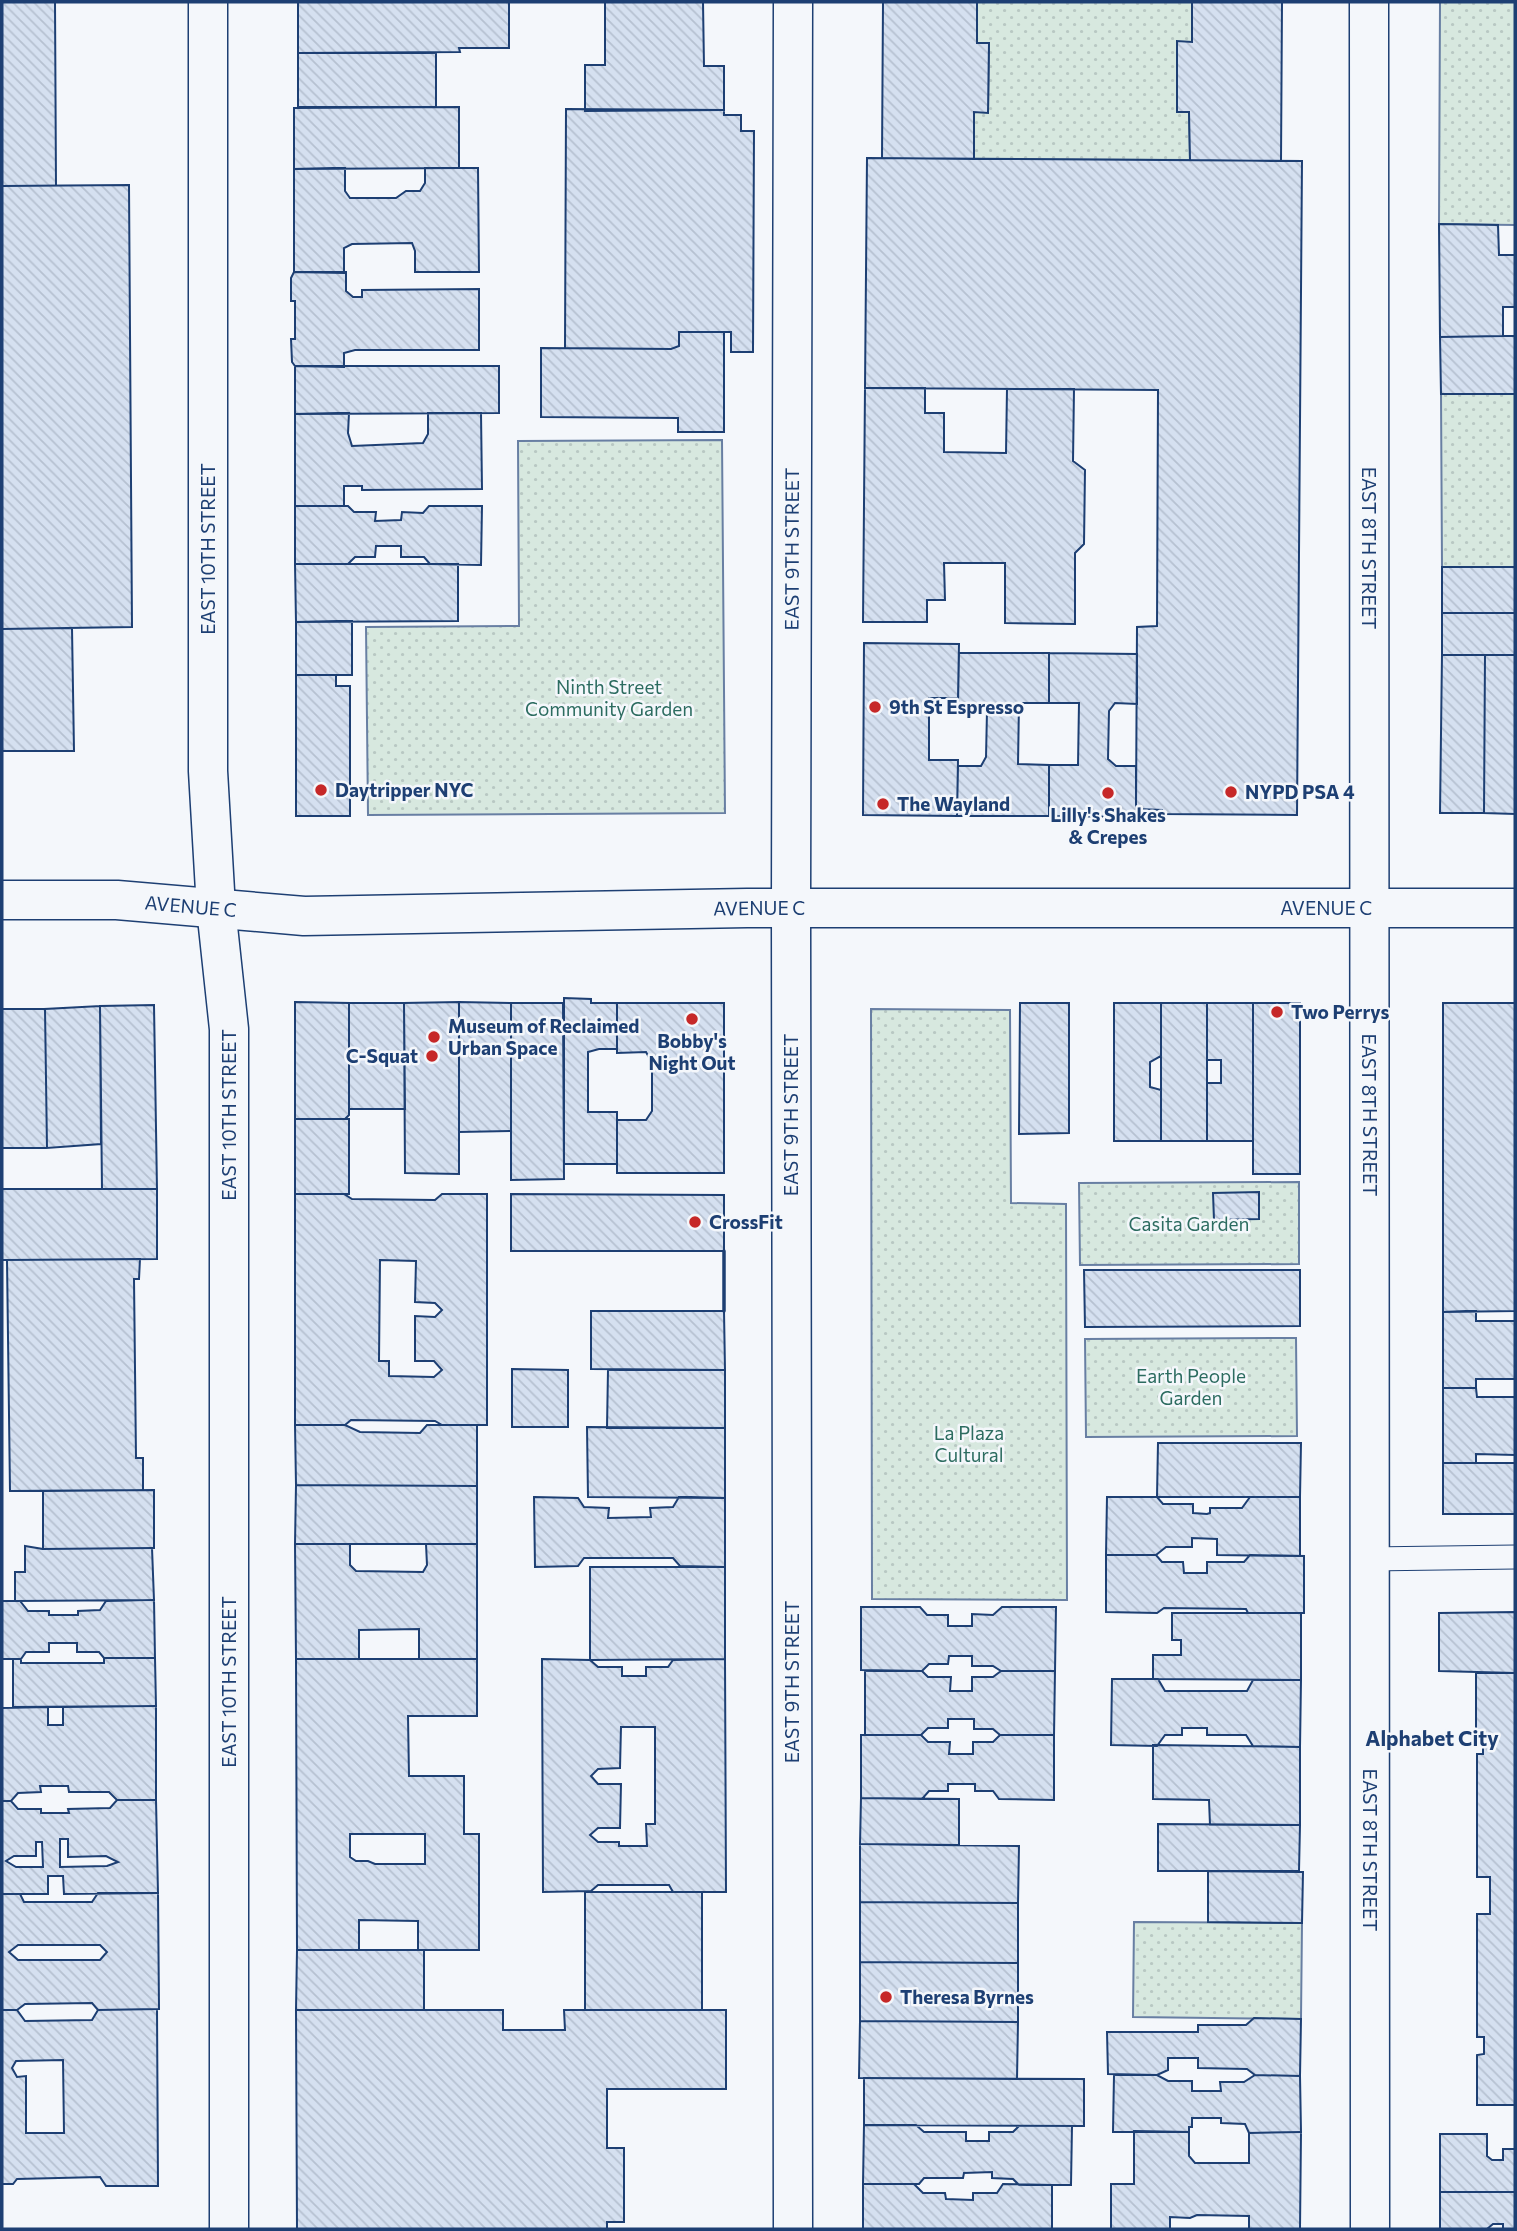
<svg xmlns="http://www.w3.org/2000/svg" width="1517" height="2231" font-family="Commissioner,sans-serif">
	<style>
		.grass { fill: url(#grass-dots); stroke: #687fa3; stroke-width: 2 }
		.building { fill: url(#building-back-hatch); stroke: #1d3f73; stroke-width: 2; fill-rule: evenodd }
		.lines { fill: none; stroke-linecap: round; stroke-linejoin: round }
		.service-casing { stroke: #1d3f73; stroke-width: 25 }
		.minor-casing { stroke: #1d3f73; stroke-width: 41 }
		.tertiary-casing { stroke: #1d3f73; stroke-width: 41 }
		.secondary-casing { stroke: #1d3f73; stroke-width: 41 }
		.service { stroke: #f4f7fb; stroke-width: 23 }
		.minor { stroke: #f4f7fb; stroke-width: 38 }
		.tertiary { stroke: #f4f7fb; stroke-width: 38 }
		.secondary { stroke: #f4f7fb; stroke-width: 38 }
		.wall { stroke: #1d3f73; stroke-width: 3.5 }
		.poi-dot { fill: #c62828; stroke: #f4f7fb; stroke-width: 2.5 }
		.labels { text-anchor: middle; stroke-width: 5; stroke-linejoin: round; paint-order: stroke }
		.street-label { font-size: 19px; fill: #1d3f73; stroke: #f4f7fb }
		.park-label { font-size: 19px; fill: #2c6c60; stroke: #f4f7fb }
		.poi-label { font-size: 19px; font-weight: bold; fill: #1d3f73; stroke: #f4f7fb; text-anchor: start }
		.neighbourhood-label { font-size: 21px; font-weight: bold; fill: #1d3f73; stroke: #f4f7fb }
	</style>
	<defs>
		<pattern id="grass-dots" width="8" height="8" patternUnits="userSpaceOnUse" patternTransform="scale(1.75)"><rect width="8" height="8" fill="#d7e8df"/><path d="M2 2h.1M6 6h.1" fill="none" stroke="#b8c8c3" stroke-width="1.8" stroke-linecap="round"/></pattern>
		<pattern id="building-back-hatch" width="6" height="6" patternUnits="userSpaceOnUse" patternTransform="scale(1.75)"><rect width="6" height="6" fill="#d5e0f0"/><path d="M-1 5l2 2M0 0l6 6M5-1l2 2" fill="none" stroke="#b6c1d1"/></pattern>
	</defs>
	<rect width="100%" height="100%" fill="#f4f7fb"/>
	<path class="grass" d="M977,2H1192V42H1177V111L1189,112L1190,160L974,159V112H988L989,43H977Z
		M1440,2H1515V225L1439,224Z
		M1441,394H1515V567H1442Z
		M722,440L725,813L368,815L366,627L519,626L518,441Z
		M871,1009L1010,1010L1011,1203L1066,1204L1067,1600L872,1599Z
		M1299,1182V1264L1080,1265L1079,1183Z
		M1296,1338L1297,1436L1086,1437L1085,1339Z
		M1134,1922L1302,1923L1301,2019L1133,2017Z"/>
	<path class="building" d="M2,2H55L56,186H2Z
		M298,2H509V48H459L460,52L298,53Z
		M605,2H703L704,66H724V110L585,111V65H605Z
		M883,2H977V43H989L988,113L974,112V159L882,158Z
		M1192,2H1282L1281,161L1190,160L1189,112H1177V41L1192,42Z
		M298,53H436V107H298Z
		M459,107V168L294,169V108Z
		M566,109L724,110V115H741V131H754L753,352H731V332H679V346L671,349L565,348Z
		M867,158L1302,161L1297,815L1162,814V810L1136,809L1137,627L1157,626L1158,390L865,388Z
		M345,168V191L350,198H396L406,191H420L425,183V168H478L479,272H415V251L412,243L352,244L344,248V273L294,272V169Z
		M129,185L132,627L2,629V186Z
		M1439,224L1498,225L1499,255H1515V307H1503V336L1440,337Z
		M294,272H346V291L353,297H362V290L479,289V350H355L344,353V367L295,366L292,362L291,339H295V301H291V278Z
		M679,332H724V432H678V418L541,417V348L671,349L679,346Z
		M1503,336H1515V394H1441L1440,337Z
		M295,366H499V413L295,414Z
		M865,388H925V413H944V452L1006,453L1007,389H1074L1073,461L1085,470L1084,544L1075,553V624L1005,623V563H944L945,600H927V622H863Z
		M349,413L348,433L352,446L423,443L428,434V413H481L482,489L362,490V486H344V506H295V414Z
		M295,506H348L354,512H376L375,521L401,520L402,512L423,513L429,506H482L481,565L430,564L424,557H401V546H376L375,557H355L348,564H295Z
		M295,564H458V621L296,622Z
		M1442,567H1515V613H1442Z
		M1442,613H1515V655H1442Z
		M352,621V675H296V622Z
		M72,628L74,751H2V629Z
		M864,643L959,644L958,698H929V760H958L957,816L863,815Z
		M959,653H1049V703H1019L1018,764L1049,765V816H957L958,766H981L986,757L987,711L981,705L958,704Z
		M1049,653L1137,654V704L1115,703L1109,711L1108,759L1116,766H1136V817L1049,816V765H1078L1079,703H1049Z
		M1442,655H1485L1484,813H1440Z
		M1485,655H1515V814L1484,813Z
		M296,675H336V686H350V816H296Z
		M564,998L591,999V1003H617V1049H599L588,1052V1112H617V1164H564Z
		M295,1002L349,1003V1115L345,1119H295Z
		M459,1002L511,1003V1131L459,1132Z
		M459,1002V1174L405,1173L404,1003Z
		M349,1003H404L405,1109H349Z
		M511,1003H563L564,1179L511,1180Z
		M617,1003H724V1173H617V1120H646L652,1111V1063L646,1052L617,1053Z
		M1020,1003H1069V1133L1019,1134Z
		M1114,1003H1161V1056L1150,1062V1087L1161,1090V1141H1114Z
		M1161,1003H1207V1141H1161Z
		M1207,1003H1253V1141H1207V1083H1221V1060H1207Z
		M1253,1003H1300V1174H1253Z
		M1443,1003H1515V1311L1443,1312Z
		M154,1005L157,1189H102L100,1006Z
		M100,1006L101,1144L47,1148L45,1009Z
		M2,1009H45L47,1148H2Z
		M295,1119H349V1194H295Z
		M2,1189H157V1259L2,1260Z
		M1259,1192V1219L1214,1220L1213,1193Z
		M295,1194H344L352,1199L435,1200L442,1194H487V1425H442L435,1421L351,1420L345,1425H295ZM380,1260L416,1261L415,1302L435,1303L442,1310L435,1317L415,1316V1361H434L442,1370L434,1377L389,1376V1361H379Z
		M511,1194L724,1195V1251H511Z
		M140,1259L139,1279H134L136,1458H143V1490L10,1491L7,1260Z
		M1084,1270H1300V1326L1085,1327Z
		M591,1311H724L725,1370L591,1369Z
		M1476,1311V1321H1515V1379H1476V1388H1443V1312Z
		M512,1369L568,1370V1427H512Z
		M608,1370H725V1428H607Z
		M1443,1388H1476L1477,1397H1515V1455L1476,1454V1463H1443Z
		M295,1425H345L360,1432L420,1433L427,1425H477V1486L296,1485Z
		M587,1427L725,1428V1498L588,1497Z
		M1158,1443H1301L1300,1497H1157Z
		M1443,1463H1515V1514H1443Z
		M296,1485L477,1486V1544H295Z
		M154,1490V1548L43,1549V1491Z
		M534,1497L578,1498L584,1507L609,1508L608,1518L651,1517L650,1508L673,1507L679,1497L725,1498V1567L680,1566L673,1558H584L578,1566L535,1567Z
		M1107,1497H1157L1163,1504H1193V1513L1207,1514L1210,1513V1508H1242L1250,1497H1300V1556L1217,1555V1539L1192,1538V1547H1166L1156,1555H1106Z
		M295,1544H350V1565L356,1571L423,1572L427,1565L426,1544H477V1659H419V1629L359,1630V1659H296Z
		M25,1546L43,1549L152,1548L154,1600L15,1601V1572H25Z
		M1106,1555H1156L1162,1562H1183L1184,1573H1207V1562H1244L1250,1555L1304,1556V1613H1248L1246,1609L1164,1608L1157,1613L1106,1612Z
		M590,1567H725V1659L590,1660Z
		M154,1600L155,1658H104L99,1652H77V1643H49V1652H26L21,1659H2V1601H20L28,1611H49V1615H78V1611L100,1610L106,1601Z
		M861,1607H920L927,1615H948V1626H972V1614L993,1615L1002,1607H1056L1055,1671H1001L993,1666H972V1656H949L948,1664H929L922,1671L861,1670Z
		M1515,1612V1673L1439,1671V1613Z
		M1172,1613H1301V1680L1153,1679V1655H1181V1640H1172Z
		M104,1658H155L156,1706L13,1707V1659H21V1663H104Z
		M296,1659H477V1716H408L409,1776H464V1834H479V1950H418V1921L359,1920V1950H297ZM350,1834H425V1864H375L368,1861H356L350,1857Z
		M542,1659L590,1660L598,1667H622V1676H646V1667H668L673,1660L725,1659L726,1892H673L669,1885H598L591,1891L543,1892ZM621,1727H655V1824H646L647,1846H619V1842H598L590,1835L598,1828H620L621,1784H598L591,1776L598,1769L620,1768Z
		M865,1671H922L928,1677H951L950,1691H972V1677H993L1001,1671H1055L1054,1735H1000L993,1729H974V1719H948V1728H928L921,1735H865Z
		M1476,1673H1515V2105H1477V2055L1484,2054V2037H1477V1914H1490V1877H1477V1754H1483V1737H1476Z
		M1112,1679H1158L1165,1691H1247L1253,1680H1301L1300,1747L1253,1746L1246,1735H1207V1728H1182V1735H1165L1157,1746L1111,1745Z
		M156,1706V1800H117L109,1792H69L68,1786H40L41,1792L18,1793L11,1801H2V1708L48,1707V1725H63V1707Z
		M861,1735H921L928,1742H950L949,1754H973V1742H993L1000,1735H1054V1800L999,1799L993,1791H975V1784H948V1791H929L922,1799L861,1798Z
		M1153,1745L1300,1747V1825H1210L1209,1800L1153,1799Z
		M861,1798L959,1799V1845L860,1844Z
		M117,1800H156L158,1893L64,1894L63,1876H48V1894H2V1801H11L18,1809H41V1813H69L68,1809L110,1808ZM60,1839H68V1857L106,1856L118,1862L107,1866L60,1867ZM36,1842H42L43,1867H16L6,1861L14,1856H36Z
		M1158,1824L1300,1825L1299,1871H1158Z
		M860,1844L1019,1846L1018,1903L860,1902Z
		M1208,1871L1303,1872L1302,1923L1208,1922Z
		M585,1892H702V2010H585Z
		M98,1893H158L159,2009L98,2010L92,2003L25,2004L17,2010H2V1894H20L24,1902H92ZM18,1945H100L107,1952L100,1960H18L9,1952Z
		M860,1902L1018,1903V1963L860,1962Z
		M297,1950H424V2010H296Z
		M860,1962L1018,1963V2022L860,2021Z
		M157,2009L158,2186H106L100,2177L17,2179L13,2184H2V2010H17L25,2021L92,2020L98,2010ZM63,2060L64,2133H26V2076L17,2077L12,2068L16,2061Z
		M296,2010H503V2030H565L564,2010H726V2089H607V2148H624V2222H607V2229H297Z
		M1254,2018L1301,2019L1300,2076L1255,2075L1247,2069L1198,2068V2058H1168V2070L1157,2075L1108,2074L1107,2032H1198V2025H1246Z
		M860,2021L1018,2022L1017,2079L859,2078Z
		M1114,2075H1157L1168,2081H1192V2091H1221L1220,2082H1244L1255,2075L1300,2076L1301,2132L1249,2133L1245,2124L1221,2123V2118H1192V2127H1189V2132H1113Z
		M864,2078L1084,2079V2126L864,2125Z
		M864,2125H916L924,2132H966V2141H989V2132H1013L1019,2126H1072L1071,2185H1019L1013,2179L992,2178V2172L964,2173L963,2178H924L919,2184H863Z
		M1134,2131L1189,2132V2156L1195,2163H1249V2133L1301,2132L1300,2229H1249V2216L1197,2215L1190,2218L1170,2217V2229H1111V2184H1134Z
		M1440,2134H1487V2156L1492,2160H1503V2149H1515V2192H1440Z
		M863,2184H914L923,2193H945L946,2199L973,2200V2193H997L1003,2184L1052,2185V2229H863Z
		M1440,2192H1515V2229H1503V2224H1493L1487,2229H1440Z"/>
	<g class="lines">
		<g class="service-casing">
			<path id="service" d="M1369,1559L1515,1557"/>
		</g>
		<g class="minor-casing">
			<g id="minor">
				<path id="s1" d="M1369,2L1370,2229"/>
				<path d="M216,908L229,1029V2229"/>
				<path id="s2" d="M793,2229L791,908L793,2"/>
			</g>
		</g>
		<g class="tertiary-casing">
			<path id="tertiary" d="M208,2V771L216,908"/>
		</g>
		<g class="secondary-casing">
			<g id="secondary">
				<path id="s3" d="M2,900H117L304,916L747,908H1515"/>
			</g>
		</g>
		<use href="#service" class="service"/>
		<use href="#minor" class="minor"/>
		<use href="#tertiary" class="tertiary"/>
		<use href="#secondary" class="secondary"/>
		<path class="wall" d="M724,1251V1311"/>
	</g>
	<g class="poi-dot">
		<circle cx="875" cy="707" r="7"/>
		<circle cx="321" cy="790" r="7"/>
		<circle cx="1231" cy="792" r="7"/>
		<circle cx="1108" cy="793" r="7"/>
		<circle cx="883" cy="804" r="7"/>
		<circle cx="1277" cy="1012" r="7"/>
		<circle cx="692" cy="1019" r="7"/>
		<circle cx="434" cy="1037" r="7"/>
		<circle cx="432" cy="1056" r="7"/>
		<circle cx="695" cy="1222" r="7"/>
		<circle cx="886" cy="1997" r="7"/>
	</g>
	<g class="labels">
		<g class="street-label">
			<text transform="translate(208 549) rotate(-90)" y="7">EAST 10TH STREET</text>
			<text dy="7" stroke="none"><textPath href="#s2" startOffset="1680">EAST 9TH STREET</textPath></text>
			<text dy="7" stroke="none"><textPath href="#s1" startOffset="546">EAST 8TH STREET</textPath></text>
			<text dy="7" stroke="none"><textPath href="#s3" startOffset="189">AVENUE C</textPath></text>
			<text dy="7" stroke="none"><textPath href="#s3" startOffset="758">AVENUE C</textPath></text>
			<text dy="7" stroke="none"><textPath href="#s3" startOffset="1325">AVENUE C</textPath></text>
			<text transform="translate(229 1115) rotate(-90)" y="7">EAST 10TH STREET</text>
			<text transform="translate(791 1115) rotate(-90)" y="7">EAST 9TH STREET</text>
			<text dy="7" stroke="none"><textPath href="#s1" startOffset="1113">EAST 8TH STREET</textPath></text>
			<text transform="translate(229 1682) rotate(-90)" y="7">EAST 10TH STREET</text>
			<text transform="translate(792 1682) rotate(-90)" y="7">EAST 9TH STREET</text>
			<text dy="7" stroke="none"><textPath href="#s1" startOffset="1848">EAST 8TH STREET</textPath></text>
		</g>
		<g class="park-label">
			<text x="609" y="694">Ninth Street<tspan x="609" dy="22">Community Garden</tspan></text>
			<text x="1189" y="1231">Casita Garden</text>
			<text x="1191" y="1383">Earth People<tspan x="1191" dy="22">Garden</tspan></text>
			<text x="969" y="1440">La Plaza<tspan x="969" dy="22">Cultural</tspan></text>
		</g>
		<g class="poi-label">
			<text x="889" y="714">9th St Espresso</text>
			<text x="335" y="797">Daytripper NYC</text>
			<text x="1245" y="799">NYPD PSA 4</text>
			<text x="897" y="811">The Wayland</text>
			<text x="1108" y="822" text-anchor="middle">Lilly's Shakes<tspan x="1108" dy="22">&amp; Crepes</tspan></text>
			<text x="1291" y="1019">Two Perrys</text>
			<text x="448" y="1033">Museum of Reclaimed<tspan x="448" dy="22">Urban Space</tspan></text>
			<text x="692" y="1048" text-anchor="middle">Bobby's<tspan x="692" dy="22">Night Out</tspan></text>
			<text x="418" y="1063" text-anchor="end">C-Squat</text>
			<text x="709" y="1229">CrossFit</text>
			<text x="900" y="2004">Theresa Byrnes</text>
		</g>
		<g class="neighbourhood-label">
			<text x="1432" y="1746">Alphabet City</text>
		</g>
	</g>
	<rect width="1517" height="2231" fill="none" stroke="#1d3f73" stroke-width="7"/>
</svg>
